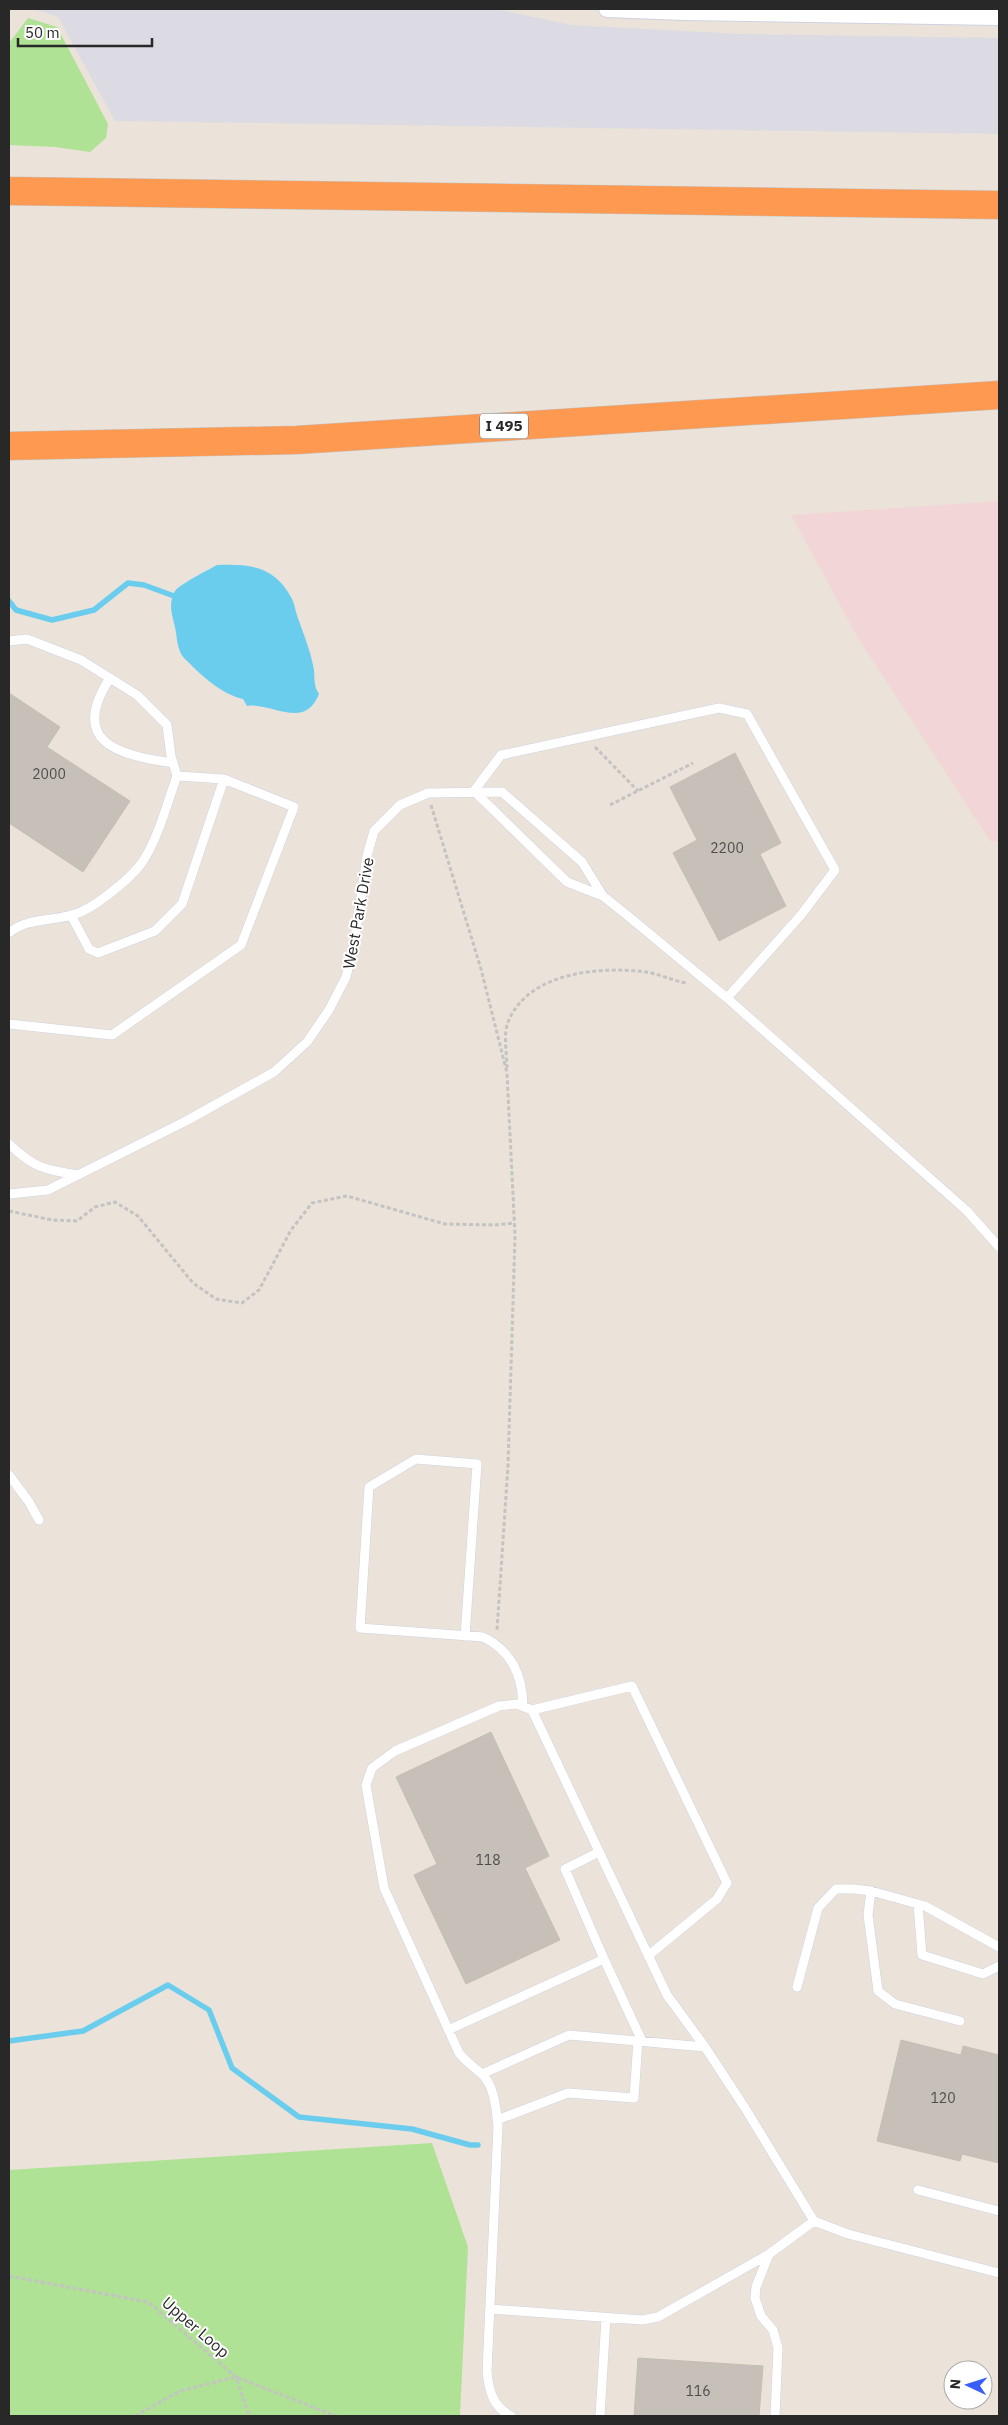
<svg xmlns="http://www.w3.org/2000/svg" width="1008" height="2425" font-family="'IBM Plex Sans',sans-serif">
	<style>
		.industrial { fill: #dcdae3 }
		.medical { fill: #f2d6d7 }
		.green { fill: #b0e295 }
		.water { fill: #6bcdee }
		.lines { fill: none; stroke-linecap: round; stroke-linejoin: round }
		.stream { stroke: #6bcdee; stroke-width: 5.5 }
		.building { fill: #c6c0b9; stroke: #c5bfb3 }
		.service-casing { stroke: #ced2e1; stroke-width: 10 }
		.minor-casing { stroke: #ced2e1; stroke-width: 18 }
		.motorway-casing { stroke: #c3c3c3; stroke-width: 29 }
		.path { stroke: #c3c3c3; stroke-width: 3; stroke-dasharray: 4 2.5; stroke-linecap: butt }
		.service { stroke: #fff; stroke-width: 9 }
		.minor { stroke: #fff; stroke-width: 16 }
		.motorway { stroke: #fe9951; stroke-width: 28 }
		.labels { text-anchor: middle; stroke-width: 4; stroke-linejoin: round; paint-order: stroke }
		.number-label { font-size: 14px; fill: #504e4c }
		.shield { fill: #fff; stroke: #686868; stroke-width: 1 }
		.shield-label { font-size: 15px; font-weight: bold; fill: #282828 }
		.street-label { font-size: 16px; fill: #282828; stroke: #fff }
	</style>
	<rect width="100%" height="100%" fill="#ebe3d9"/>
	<path class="industrial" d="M33,9H496L571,25L740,34L999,38V134L115,121L58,17Z"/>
	<path class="medical" d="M999,501V842L990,841L858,638L791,515Z"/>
	<path class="green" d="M28,18L57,27L108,124L106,138L90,152L55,147L9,145V43Z
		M432,2143L468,2247L460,2416H9V2170Z"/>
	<path class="water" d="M217,565C251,564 275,566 292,599C295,605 296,614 299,621C304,635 310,650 313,665C316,675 312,684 319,694C304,731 273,702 247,706L243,699C221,694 201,675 186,660C178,653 177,641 176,632C173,616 167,606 175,591C180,584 208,570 217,565Z"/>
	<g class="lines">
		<path class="stream" d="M9,601L16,610L52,620L94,610L128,583L144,585L174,596
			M9,2041L83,2031L168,1985L209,2010L232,2068L299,2117L412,2129L470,2145H478"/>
	</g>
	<path class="building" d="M9,693L60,727L47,747L130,801L83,872L9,823Z
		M735,753L781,843L760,854L786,906L719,941L673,853L697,840L670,787Z
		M491,1732L549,1856L525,1868L560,1940L466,1984L414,1875L437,1864L396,1777Z
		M901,2040L961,2055L963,2046L999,2055V2163L962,2154L960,2161L877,2141Z
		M638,2358L763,2366L759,2416H634Z"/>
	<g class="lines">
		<g class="service-casing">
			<path id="service" d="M9,641L27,639L81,660L137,695L167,725L171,756L177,776L224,779L182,904L155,931L98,953L89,949L71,915
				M110,678C68,743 119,755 173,763
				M474,791L567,882L603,896L628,916L727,998L967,1211L999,1247
				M474,791L501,755L719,708L747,714L835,870L801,915L727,998
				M9,933C27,917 55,922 78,913C95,907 130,879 141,864C158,840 167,803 177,776
				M9,1024L112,1035L241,945L294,807L224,779
				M9,1144C34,1168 45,1170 79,1175
				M9,1194L48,1190L186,1121L274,1072L307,1042L329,1010L346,977L354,944L367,856L374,831L400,805L428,793L502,792L582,862L603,896
				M9,1475L29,1502L39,1520
				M465,1636L477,1464L416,1459L369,1487L360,1628L483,1637C512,1651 522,1675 523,1705
				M532,1710L632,1686L727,1883L717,1899L648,1956
				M871,1891L925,1906L999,1947
				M918,1904L922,1955L983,1974L999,1966
				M604,1959L642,2041
				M797,1987L818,1908L836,1889H854L871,1891L868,1915L878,1991L895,2004L960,2021
				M448,2030L604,1959L565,1869L599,1852
				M482,2074L569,2035L705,2047
				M497,2120L568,2093L634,2098L638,2040
				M918,2190L999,2211
				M490,2309L642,2320L658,2317L769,2254
				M511,2416C493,2407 489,2391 487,2372L498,2126C496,2109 495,2087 482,2074C474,2067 466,2062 459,2053L384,1888L366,1785L372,1768L395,1751L499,1706L517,1704L532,1710L667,1995L705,2047L745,2108L814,2221L848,2234L999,2273
				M600,2416L606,2318
				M775,2416L778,2348L773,2330L761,2316L755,2298L756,2287L769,2254L814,2221"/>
		</g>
		<g class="minor-casing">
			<path id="minor" d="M607,9L684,12L999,17"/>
		</g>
		<g class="motorway-casing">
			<path id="motorway" d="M9,191L999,205
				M9,446L297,440L999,395"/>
		</g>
		<path class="path" d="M595,747L638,791
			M431,805L481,969L507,1073L515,1236L508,1466L497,1630
			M610,805L693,763
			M507,1068C507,1054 503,1034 508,1022C528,972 600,966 646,972C660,974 673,981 687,983
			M9,1211L52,1220L77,1221L95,1207L115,1202L138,1216L193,1283L216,1299L242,1303L259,1290L291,1230L312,1203L347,1196L445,1224L495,1225L514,1223
			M9,2276L148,2302L236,2377L249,2416
			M135,2416L180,2391L236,2377L336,2416"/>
		<use href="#service" class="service"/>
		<use href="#minor" class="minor"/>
		<use href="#motorway" class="motorway"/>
	</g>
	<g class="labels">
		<g class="number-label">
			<text x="49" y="779">2000</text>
			<text x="727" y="853">2200</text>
			<text x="488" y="1865">118</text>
			<text x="943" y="2103">120</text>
			<text x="698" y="2396">116</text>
		</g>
		<rect class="shield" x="480" y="413.5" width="48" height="25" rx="4"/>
		<g class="shield-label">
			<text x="504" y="431">I 495</text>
		</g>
		<g class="street-label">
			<text transform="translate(358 913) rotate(-80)" y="6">West Park Drive</text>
			<text transform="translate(196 2327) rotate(41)" y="6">Upper Loop</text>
		</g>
	</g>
	<rect width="1008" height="2425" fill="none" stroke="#282828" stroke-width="20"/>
	<g transform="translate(968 2385) rotate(274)"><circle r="24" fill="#ffffff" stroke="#a9a9a9"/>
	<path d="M0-4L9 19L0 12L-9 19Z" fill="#375ef9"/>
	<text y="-8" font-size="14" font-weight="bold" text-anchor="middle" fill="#282828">N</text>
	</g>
	<path d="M18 38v8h134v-8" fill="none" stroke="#282828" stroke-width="2.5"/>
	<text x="25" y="38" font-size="15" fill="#282828" stroke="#ffffff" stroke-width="4" paint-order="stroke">50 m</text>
</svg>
